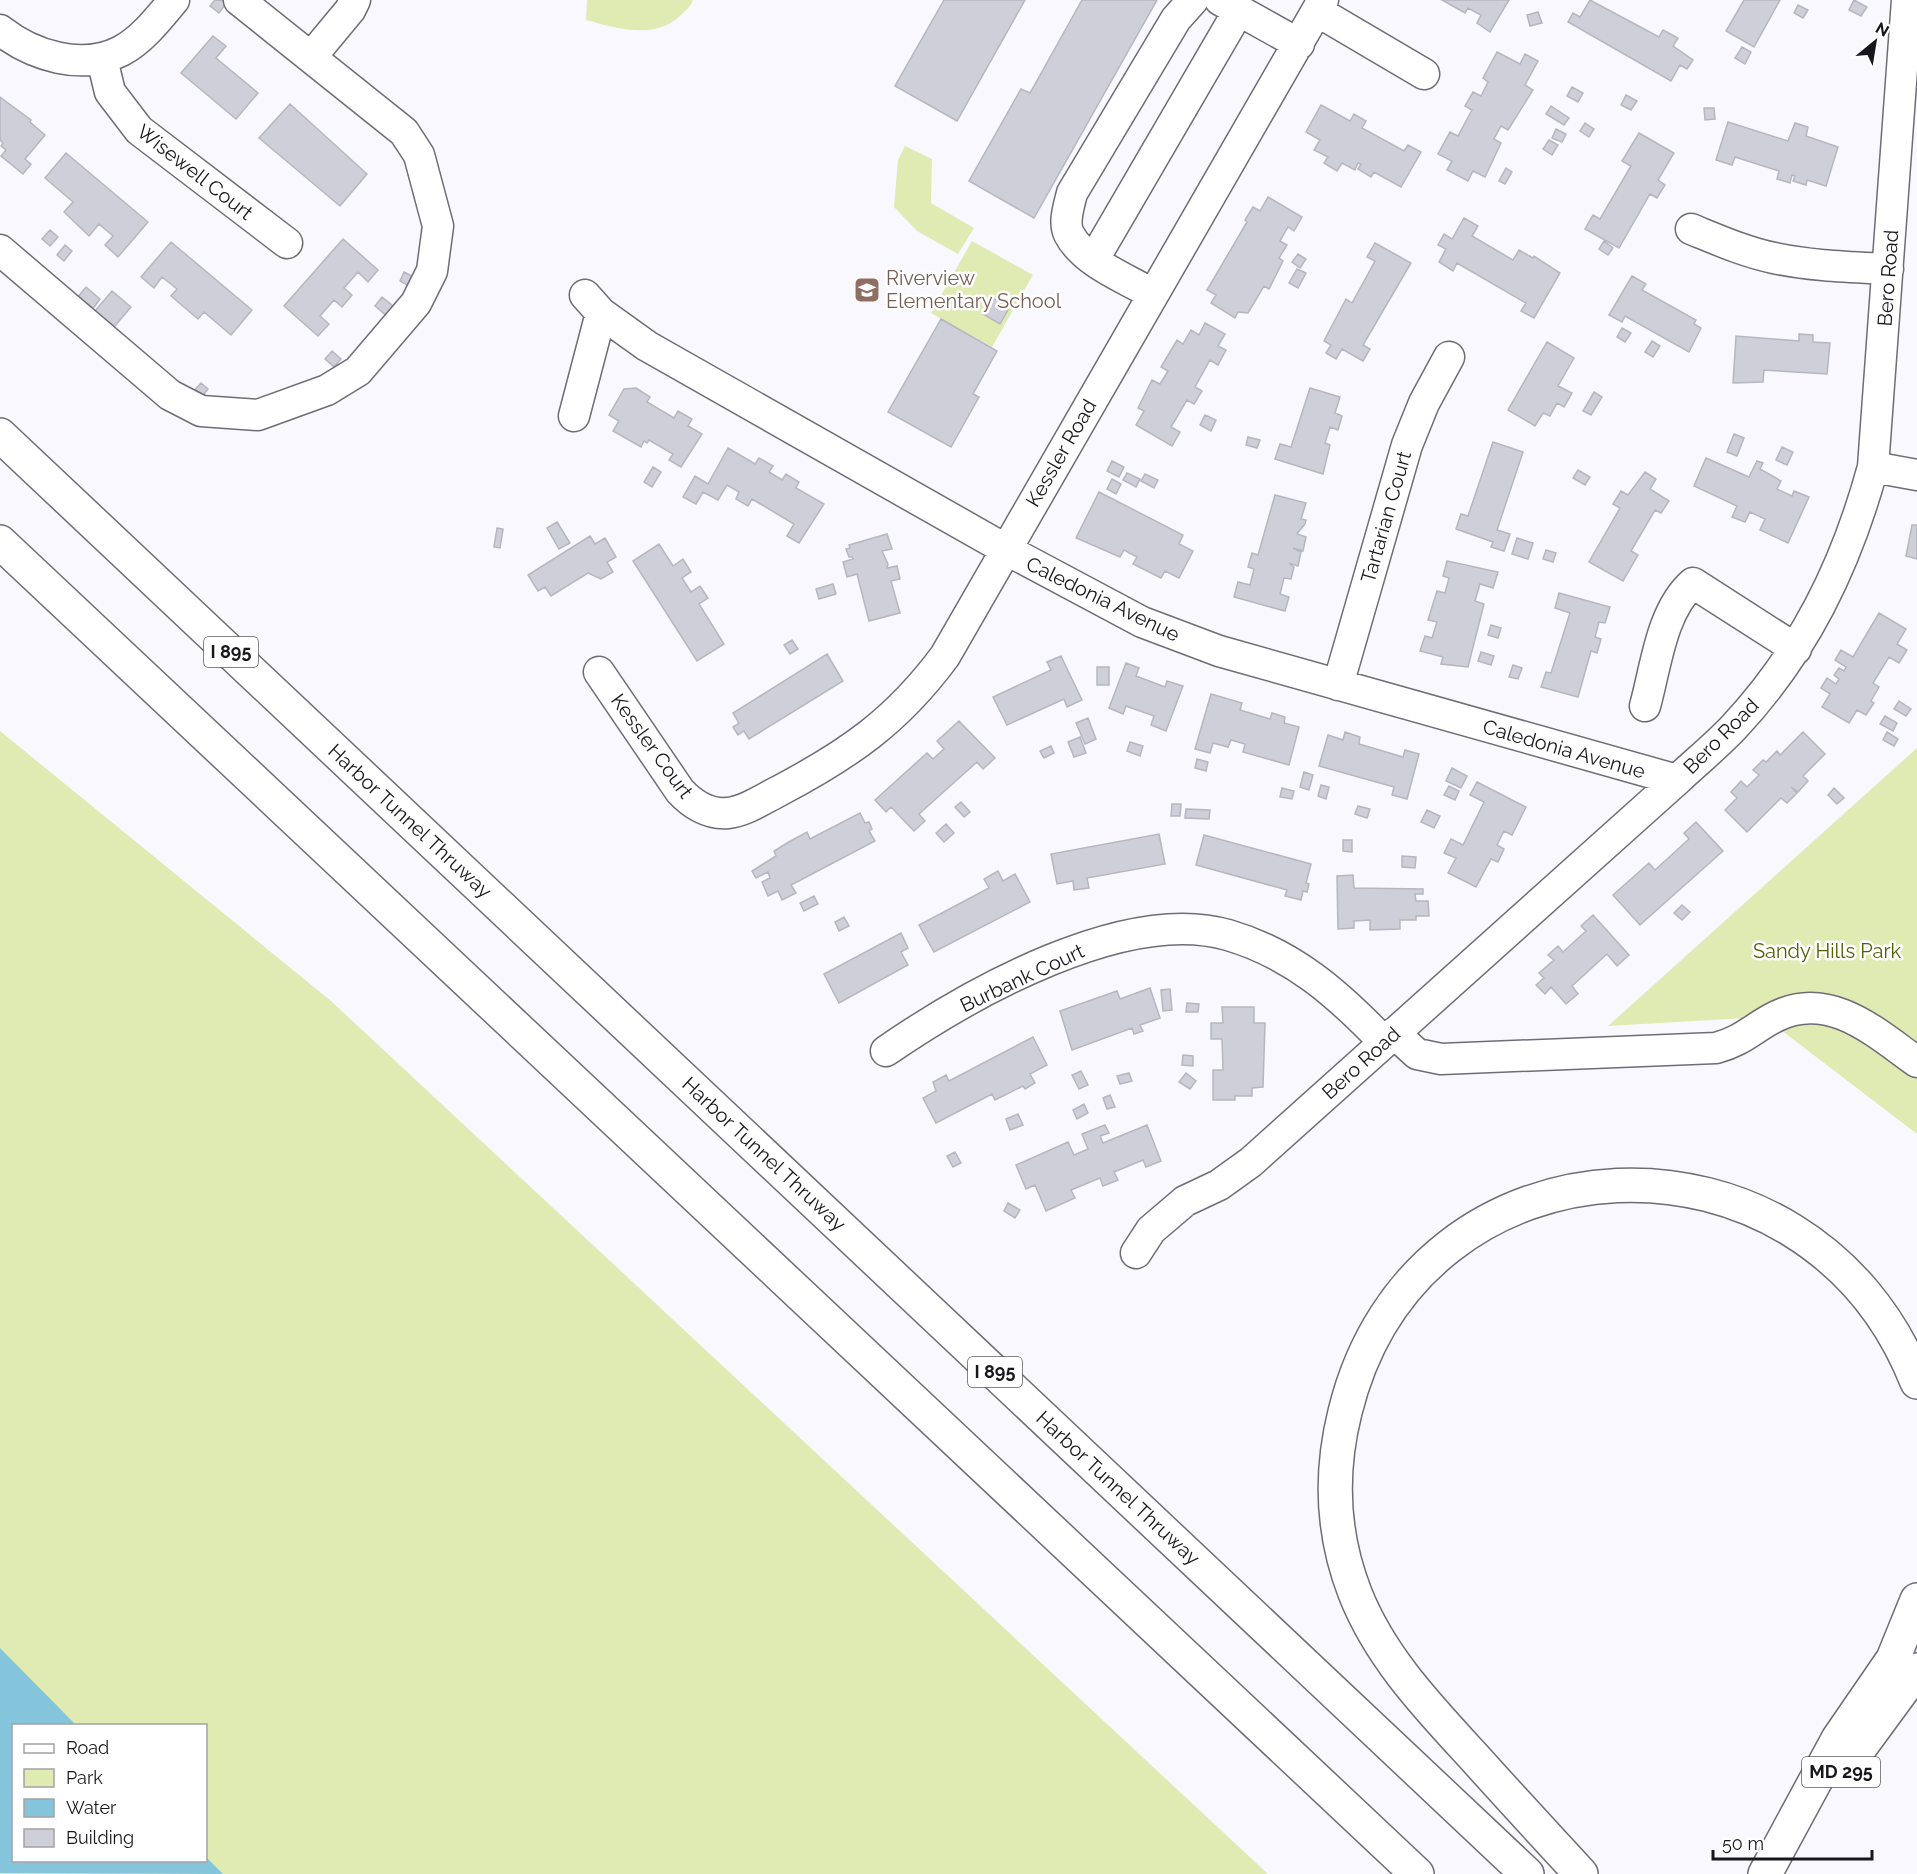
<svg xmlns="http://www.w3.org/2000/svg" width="1917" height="1874" font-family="Raleway,sans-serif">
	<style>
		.green { fill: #e0eab3; fill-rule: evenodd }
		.water { fill: #84c5dc }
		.building { fill: #cfcfd9; stroke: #b6b6c0; stroke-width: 1.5 }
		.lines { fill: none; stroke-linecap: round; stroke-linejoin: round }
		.minor-casing { stroke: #6e6d76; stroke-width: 33 }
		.highway-casing { stroke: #6e6d76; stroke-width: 36 }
		.minor { stroke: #fff; stroke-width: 30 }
		.highway { stroke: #fff; stroke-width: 33 }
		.labels { text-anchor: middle; stroke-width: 5; stroke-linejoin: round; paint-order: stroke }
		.shield { fill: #fff; stroke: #5d5d5f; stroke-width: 1.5 }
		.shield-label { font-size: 18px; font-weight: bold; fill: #18171b }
		.street-label { font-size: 20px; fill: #18171b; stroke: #fff }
		.education-label { font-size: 20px; fill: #785e54; stroke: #fff; text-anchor: start }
		.park-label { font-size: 20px; fill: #555f05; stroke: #fff }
	</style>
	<rect width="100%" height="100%" fill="#f9f8ff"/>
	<path class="green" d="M587,0H693C691,6 686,10 681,15C655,40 619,29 586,20Z
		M905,146L932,159L931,203L974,228L958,254L917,231L894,207L898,160Z
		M972,241L1033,275L992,347L931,313Z
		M0,731L331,1001L1268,1874H0ZM14,1726H206V1860H14Z
		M1917,748V1134L1764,1017L1608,1026Z"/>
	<path class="water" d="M0,1648L76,1725L14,1726V1860H206V1857L223,1874L0,1873Z"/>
	<path class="building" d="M215,0L228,1L219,13L210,6Z
		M944,0H1025L957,121L895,86Z
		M1082,0H1157L1034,218L969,181L1021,89L1030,93Z
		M1442,0H1509L1490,32L1477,23L1481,15L1468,8L1465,13Z
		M1590,0L1659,37L1663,30L1678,38L1673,46L1693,60L1687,69L1680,65L1671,81L1568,22L1573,13L1580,17Z
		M1744,0H1780L1754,47L1726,31Z
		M1854,0L1867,7L1861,16L1849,10Z
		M1798,5L1808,10L1803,18L1794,13Z
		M1538,12L1542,23L1530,26L1527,15Z
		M213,36L226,46L216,58L258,93L236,119L181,73Z
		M1742,47L1751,52L1745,64L1735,58Z
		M1497,52L1520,64L1525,54L1538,61L1525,85L1533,90L1508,130L1501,126L1494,139L1501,143L1485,177L1473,171L1468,181L1447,170L1452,161L1438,154L1450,132L1458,136L1472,110L1465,106L1473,92L1481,96L1488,82L1483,78Z
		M1572,87L1583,93L1578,102L1567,96Z
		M1626,95L1637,101L1631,110L1621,105Z
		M0,97L31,120L30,122L45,135L25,159L31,164L23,174L1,156L6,150L1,146L3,143L0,140Z
		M290,104L367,174L340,206L259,138Z
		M1321,105L1350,121L1354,114L1366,121L1362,128L1404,151L1408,145L1421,152L1401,187L1374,172L1371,177L1358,169L1361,164L1358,163L1355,170L1342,163L1337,171L1324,163L1328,157L1314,150L1320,140L1306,132Z
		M1551,106L1569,118L1564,125L1546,114Z
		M1704,108H1714L1715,119L1705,120Z
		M1728,122L1788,141L1795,123L1808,127L1806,136L1838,147L1826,186L1807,180L1806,185L1793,181L1795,176L1792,175L1790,183L1777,179L1779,171L1735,157L1732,165L1716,160Z
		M1585,123L1594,129L1589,137L1580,131Z
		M1556,129L1566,134L1562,142L1552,138Z
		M1639,133L1674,153L1658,180L1665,185L1657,198L1650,194L1619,248L1585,229L1593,215L1600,219L1631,166L1622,161Z
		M1549,140L1558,145L1552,155L1543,149Z
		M66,153L148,222L118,257L105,245L113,236L99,224L89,236L64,212L73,202L45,178Z
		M1506,168L1512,172L1505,184L1499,181Z
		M1268,197L1302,217L1294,231L1288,227L1280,241L1287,245L1279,258L1283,261L1269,289L1264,286L1248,313L1238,312L1235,318L1211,303L1216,295L1207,290L1247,222L1245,220L1253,207L1260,211Z
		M1464,218L1478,226L1472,236L1513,260L1519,250L1533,258L1534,256L1560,273L1534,318L1521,311L1526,303L1457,263L1453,271L1439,262L1446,249L1438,245L1444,234L1452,239Z
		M50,230L58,237L50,246L42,239Z
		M343,239L378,270L368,282L358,272L344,288L352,295L342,307L334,300L320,316L329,324L318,336L284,306Z
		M1604,241L1613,248L1608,255L1599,249Z
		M171,242L252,310L231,335L204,312L198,319L171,296L177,289L162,277L154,288L141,277Z
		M1375,243L1411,263L1363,345L1370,349L1363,361L1342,349L1336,359L1326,353L1331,345L1324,341L1346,299L1352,303L1375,261L1367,257Z
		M65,245L72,251L64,261L57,255Z
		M1298,254L1306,259L1300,268L1292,262Z
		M1297,269L1306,273L1298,288L1289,283Z
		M404,272L414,277L409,286L400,281Z
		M1632,276L1646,284L1642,290L1696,320L1694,324L1701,328L1689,352L1625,316L1622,322L1609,315Z
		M86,287L100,299L92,310L77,298Z
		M112,291L131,307L114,327L95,311Z
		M382,297L397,309L389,318L375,306Z
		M993,298L1009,308L1000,324L983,314Z
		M941,319L997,351L973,394L979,397L951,447L888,412Z
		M1205,323L1225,334L1218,346L1226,350L1218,365L1210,360L1195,387L1202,391L1194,404L1187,400L1171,427L1180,432L1172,446L1136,425L1144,411L1138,408L1152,380L1160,384L1168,371L1161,367L1177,340L1183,344L1191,330L1199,335Z
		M1622,328L1631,333L1625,342L1617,337Z
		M1799,334L1813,335V342L1830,343L1827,374L1764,370L1763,382L1733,383L1736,336L1799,341Z
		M1652,341L1660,346L1653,357L1645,352Z
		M1547,342L1574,358L1558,386L1572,393L1564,407L1557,403L1550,416L1543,413L1535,426L1508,410Z
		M332,351L341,359L334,367L325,359Z
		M201,383L208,389L201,398L193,392Z
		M636,388L650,397L647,402L674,418L678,411L692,419L688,426L702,434L681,467L669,460L673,454L649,440L647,443L644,441L641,447L613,431L619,421L609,415L624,389Z
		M1310,388L1340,397L1335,413L1342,416L1338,430L1330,427L1325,443L1330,445L1323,474L1275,459L1280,444L1291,447Z
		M1594,392L1602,397L1591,415L1583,411Z
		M1205,415L1216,420L1211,431L1200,425Z
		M1734,434L1744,438L1737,456L1727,452Z
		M1248,437L1260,440L1257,448L1246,445Z
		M1493,442L1523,452L1497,530L1510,534L1504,551L1491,547L1493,542L1456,529L1461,514L1468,516Z
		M1782,447L1793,452L1787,465L1776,460Z
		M728,448L755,464L759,458L773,466L769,472L782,480L786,474L799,482L796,488L824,504L799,543L787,536L794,524L752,499L748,506L736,499L739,492L727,485L718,500L703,492L696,504L683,497L695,476L708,484Z
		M1706,458L1749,477L1757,461L1763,463L1760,469L1781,481L1777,489L1792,496L1794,491L1809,497L1788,543L1760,530L1765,519L1750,512L1745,522L1732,517L1737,506L1694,486Z
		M1112,461L1124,467L1119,477L1107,471Z
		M653,467L661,472L652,487L644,482Z
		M1578,470L1590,477L1585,485L1573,478Z
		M1645,472L1656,479L1650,489L1669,501L1661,513L1655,510L1631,551L1638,555L1623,581L1589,562L1620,508L1613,504L1621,491L1628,495Z
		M1127,473L1140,479L1136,487L1123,480Z
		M1145,474L1158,480L1154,488L1141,481Z
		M1112,479L1121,484L1116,494L1107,489Z
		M1099,492L1183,535L1179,544L1193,551L1179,578L1165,571L1161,578L1133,564L1137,557L1124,550L1120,557L1076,538Z
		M1275,495L1306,503L1301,519L1306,520L1305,524L1297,534L1306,537L1303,551L1293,548L1301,552L1298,566L1289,563L1294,567L1291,579L1284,578L1280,594L1289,597L1285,611L1234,597L1238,582L1250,585L1254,569L1248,567L1252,553L1258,555Z
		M557,522L570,543L559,549L547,528Z
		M1912,525H1917V559L1906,556Z
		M497,528L503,529L500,548L494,547Z
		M887,534L892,549L882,551L888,564L887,568L897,566L900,579L891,581L900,613L869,621L857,574L847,577L843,562L853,559L852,557H849L846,549L850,548L849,545Z
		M590,536L595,544L605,538L616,557L607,562L613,572L601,579L588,573L551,596L545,587L538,591L528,575Z
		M1517,538L1533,543L1528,559L1512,554Z
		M659,544L673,566L683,559L691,572L682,578L691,592L700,586L708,598L699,604L724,644L697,661L633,561Z
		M1546,550L1556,553L1553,562L1543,559Z
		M1447,561L1498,572L1493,588L1480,584L1475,601L1484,604L1468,667L1441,664L1443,657L1420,651L1425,636L1432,638L1437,622L1428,620L1437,591L1445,593L1449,578L1443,576Z
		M833,584L836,594L819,599L816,589Z
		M1559,593L1610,607L1605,623L1599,622L1595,637L1601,639L1597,653L1591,651L1578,697L1541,687L1546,672L1551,673L1570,613L1555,608Z
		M1879,613L1906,629L1897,644L1907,650L1899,663L1889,657L1873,683L1879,687L1871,701L1874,703L1866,715L1857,710L1849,723L1822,707L1830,694L1821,688L1827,678L1836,684L1839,679L1834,675L1839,668L1844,671L1846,667L1835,660L1841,650L1853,657Z
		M1491,625L1501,628L1498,638L1488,635Z
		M792,640L798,649L790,654L784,645Z
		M1481,652L1494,656L1491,665L1478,661Z
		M827,654L843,681L749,739L744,731L738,735L733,727L739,723L733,713Z
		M1061,656L1082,700L1067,707L1064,699L1007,725L993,697L1051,670L1047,662Z
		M1126,663L1139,668L1136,676L1165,687L1167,681L1183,686L1166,731L1151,725L1154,716L1126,706L1123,714L1109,708Z
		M1513,665L1522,668L1518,679L1509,677Z
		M1097,667H1109V685H1097Z
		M1211,694L1242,703L1240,710L1270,719L1272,713L1285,717L1284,723L1299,727L1289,765L1243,752L1245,744L1231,740L1228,747L1213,743L1210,753L1195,749Z
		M1899,701L1911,709L1906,716L1894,709Z
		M1885,716L1897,723L1893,731L1880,724Z
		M1088,718L1096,739L1085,744L1076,723Z
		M959,721L995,758L983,769L977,762L919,814L925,821L914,831L891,807L886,812L875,800L927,753L933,759L944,749L937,741Z
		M1345,732L1360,737L1359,744L1403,757L1405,750L1419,754L1407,799L1392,795L1394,787L1319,766L1328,735L1343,740Z
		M1803,732L1825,754L1803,776L1808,781L1798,792L1791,787L1797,793L1787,803L1781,798L1747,832L1725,810L1737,798L1731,792L1741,781L1747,787L1759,775L1753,770L1763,760L1766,762L1777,751L1780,755Z
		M1887,732L1898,739L1894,746L1883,740Z
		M1080,737L1086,753L1074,757L1068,742Z
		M1130,742L1143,746L1140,756L1127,751Z
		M1051,746L1054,753L1044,758L1040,751Z
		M1197,759L1208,762L1206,771L1195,768Z
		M1452,768L1467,776L1461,788L1446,781Z
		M1304,772L1313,775L1309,790L1300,787Z
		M1477,782L1526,807L1512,835L1504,831L1497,845L1504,849L1498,862L1491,859L1476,887L1448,873L1456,858L1444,853L1451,839L1463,845L1484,802L1470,795Z
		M1321,785L1329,787L1326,799L1318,796Z
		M1449,786L1459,791L1455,800L1444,795Z
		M1282,788L1294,791L1292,799L1280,797Z
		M1834,788L1844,798L1837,804L1828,795Z
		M961,802L970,812L964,817L955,807Z
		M1172,804H1181L1180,816H1171Z
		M1358,806L1370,809L1367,818L1355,814Z
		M1186,809L1210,810L1209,819L1185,818Z
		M1427,810L1440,816L1434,828L1421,822Z
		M860,813L865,823L869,822L872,829L869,831L875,841L791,885L796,893L782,900L778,891L768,896L762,882L770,878L768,872L756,878L752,871L776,856L774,851L787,843L807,832L810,839Z
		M1696,822L1723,851L1640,925L1613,895L1649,863L1655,870L1689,839L1684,833Z
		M946,824L954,833L944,842L936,833Z
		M1159,834L1165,864L1087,878L1089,888L1074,890L1073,881L1057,884L1051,854Z
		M1204,835L1311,864L1306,883L1309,884L1307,892L1303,891L1301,900L1285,896L1287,890L1196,865Z
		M1343,840H1352V852L1343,851Z
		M1402,856L1416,857L1415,868L1402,867Z
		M998,871L1003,881L1015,874L1030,902L934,952L919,925L989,888L984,879Z
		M1353,875L1354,888L1423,889V894H1415L1416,901H1428L1429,916H1416V920H1400V929L1370,930V920L1354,921V928L1338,929L1337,876Z
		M814,896L818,904L804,911L800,903Z
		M1682,905L1690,912L1682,920L1674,913Z
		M1593,915L1629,955L1617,966L1607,954L1572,986L1578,994L1566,1004L1551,987L1545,994L1536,985L1544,978L1539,973L1554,960L1548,955L1558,946L1563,952L1586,931L1581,926Z
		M844,917L849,926L839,931L835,922Z
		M901,933L908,948L901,952L908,965L839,1003L824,974Z
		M1150,988L1160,1018L1140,1025L1143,1031L1134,1034L1132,1028L1072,1050L1060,1011L1117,991L1120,999Z
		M1170,989L1172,1010L1163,1011L1161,990Z
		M1187,1003L1199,1004L1198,1012H1186Z
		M1222,1007H1254V1023H1265L1263,1087L1252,1088V1096H1235V1100H1213V1070H1223L1222,1039H1211V1023H1223Z
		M1033,1037L1047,1065L1030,1074L1035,1083L1025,1089L1023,1086L995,1100L992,1094L936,1123L923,1098L936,1091L933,1082L946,1075L949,1081Z
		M1183,1055L1193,1056V1066L1182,1065Z
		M1081,1071L1088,1085L1079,1089L1072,1075Z
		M1129,1073L1132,1081L1120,1084L1117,1076Z
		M1186,1073L1196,1081L1190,1089L1179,1082Z
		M1110,1095L1115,1107L1107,1109L1103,1098Z
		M1084,1104L1088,1113L1077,1119L1073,1110Z
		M1018,1114L1023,1125L1010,1130L1006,1119Z
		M1105,1125L1109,1133L1100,1136L1103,1143L1147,1125L1161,1161L1146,1167L1143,1160L1114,1172L1118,1180L1103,1186L1100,1178L1071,1190L1075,1198L1046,1211L1035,1185L1026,1189L1016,1165L1068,1142L1074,1155L1088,1149L1082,1134Z
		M955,1152L961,1163L953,1167L947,1156Z
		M1008,1203L1020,1210L1015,1218L1004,1211Z"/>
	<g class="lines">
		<g class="minor-casing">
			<path id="minor" d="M1220,0L1299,44
				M1317,11L1424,74
				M0,30C33,56 82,71 121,51C142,40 159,18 174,0
				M311,57L350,10L355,0
				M102,59L110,92L139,130L287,243
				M1691,229C1718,240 1745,252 1774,258C1811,266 1850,267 1888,269
				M0,250L170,395L201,411L258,415L327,390L358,371L416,303L432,271L438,226L419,155L404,132L239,0
				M1094,259L1239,10
				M1152,294C1126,278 1084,263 1069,234C1063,222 1069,206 1072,193L1176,19L1193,0
				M585,295L601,313L647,346L1005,549L1142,622L1219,651L1677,780
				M574,416L601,313
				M1873,467L1917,475
				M599,672L680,791C692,804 709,815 728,813C746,811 763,799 779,791C849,754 897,721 945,656L1323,0
				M1338,685L1407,445L1424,403L1449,357
				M1645,706C1656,667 1661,611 1693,583L1796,649
				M1394,1033L1417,1054L1441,1059L1716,1048C1743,1041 1754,1027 1777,1016C1830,990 1876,1033 1917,1062
				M886,1051C969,994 1125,905 1228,935C1293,954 1338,994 1384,1042
				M1136,1253L1151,1230L1185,1201L1219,1185L1251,1162L1677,780C1695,763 1716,746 1734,727C1804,652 1846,566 1873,467L1907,0"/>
		</g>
		<g class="highway-casing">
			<path id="highway" d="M0,435L1527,1874
				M0,542L1417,1874
				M1856,1753L1917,1670
				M1581,1874C1545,1835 1509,1796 1474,1757C1428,1707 1380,1657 1355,1593C1332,1534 1330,1472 1345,1412C1416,1122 1809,1108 1917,1382
				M1765,1874L1838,1739L1893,1659L1917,1600"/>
		</g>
		<use href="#minor" class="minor"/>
		<use href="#highway" class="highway"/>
	</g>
	<defs>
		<g id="school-square" transform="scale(1.35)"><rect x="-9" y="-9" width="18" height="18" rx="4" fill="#8d6e63" stroke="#fff"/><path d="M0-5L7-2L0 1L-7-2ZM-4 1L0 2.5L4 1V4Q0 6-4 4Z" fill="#fff"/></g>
	</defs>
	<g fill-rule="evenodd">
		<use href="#school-square" x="867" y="290"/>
	</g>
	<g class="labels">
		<g class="shield">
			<rect x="204" y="637" width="54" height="30" rx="4.5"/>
			<rect x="968" y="1357" width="54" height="30" rx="4.5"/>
			<rect x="1802" y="1757" width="78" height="30" rx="4.5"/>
		</g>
		<g class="shield-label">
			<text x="231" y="658">I 895</text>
			<text x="995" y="1378">I 895</text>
			<text x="1841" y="1778">MD 295</text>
		</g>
		<g class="street-label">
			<text transform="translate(195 172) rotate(38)" y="7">Wisewell Court</text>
			<text transform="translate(1888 278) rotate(-86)" y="7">Bero Road</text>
			<text transform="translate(1061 453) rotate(-60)" y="7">Kessler Road</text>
			<text transform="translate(1386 517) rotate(-74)" y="7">Tartarian Court</text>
			<text transform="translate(1103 599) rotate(26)" y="7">Caledonia Avenue</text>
			<text transform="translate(1721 736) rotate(-45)" y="7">Bero Road</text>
			<text transform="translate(652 746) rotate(54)" y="7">Kessler Court</text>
			<text transform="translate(1564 749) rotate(16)" y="7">Caledonia Avenue</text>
			<text transform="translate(410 821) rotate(43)" y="7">Harbor Tunnel Thruway</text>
			<text transform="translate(1022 978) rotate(-25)" y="7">Burbank Court</text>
			<text transform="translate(1361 1063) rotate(-42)" y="7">Bero Road</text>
			<text transform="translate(764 1154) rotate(43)" y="7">Harbor Tunnel Thruway</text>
			<text transform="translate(1118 1488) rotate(43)" y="7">Harbor Tunnel Thruway</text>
		</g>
		<g class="education-label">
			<text x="886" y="285">Riverview<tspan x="886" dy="23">Elementary School</tspan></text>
		</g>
		<g class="park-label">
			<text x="1827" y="958">Sandy Hills Park</text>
		</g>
	</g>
	<rect x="12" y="1724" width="195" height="138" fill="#ffffff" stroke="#a3a2a4" stroke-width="1.5"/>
	<rect x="24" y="1744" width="30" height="9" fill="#ffffff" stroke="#a3a2a4" stroke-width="1.5"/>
	<text x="66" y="1754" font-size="18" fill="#18171b">Road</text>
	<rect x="24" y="1769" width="30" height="18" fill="#e0eab3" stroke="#a3a2a4" stroke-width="1.5"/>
	<text x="66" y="1784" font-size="18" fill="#18171b">Park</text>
	<rect x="24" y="1799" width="30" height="18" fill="#84c5dc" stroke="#a3a2a4" stroke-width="1.5"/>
	<text x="66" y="1814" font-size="18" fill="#18171b">Water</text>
	<rect x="24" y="1829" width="30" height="18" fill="#cfcfd9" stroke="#a3a2a4" stroke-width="1.5"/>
	<text x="66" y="1844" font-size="18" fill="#18171b">Building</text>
	<g transform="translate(1875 42) rotate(30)" stroke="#ffffff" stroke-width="4.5" paint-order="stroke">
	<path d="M0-4.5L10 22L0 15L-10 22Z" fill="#18171b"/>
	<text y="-9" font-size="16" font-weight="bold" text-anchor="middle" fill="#18171b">N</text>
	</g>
	<path d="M1713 1850v9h159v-9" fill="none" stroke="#18171b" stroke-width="3"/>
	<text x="1722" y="1850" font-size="18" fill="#18171b" stroke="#ffffff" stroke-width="4.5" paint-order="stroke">50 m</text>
</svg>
